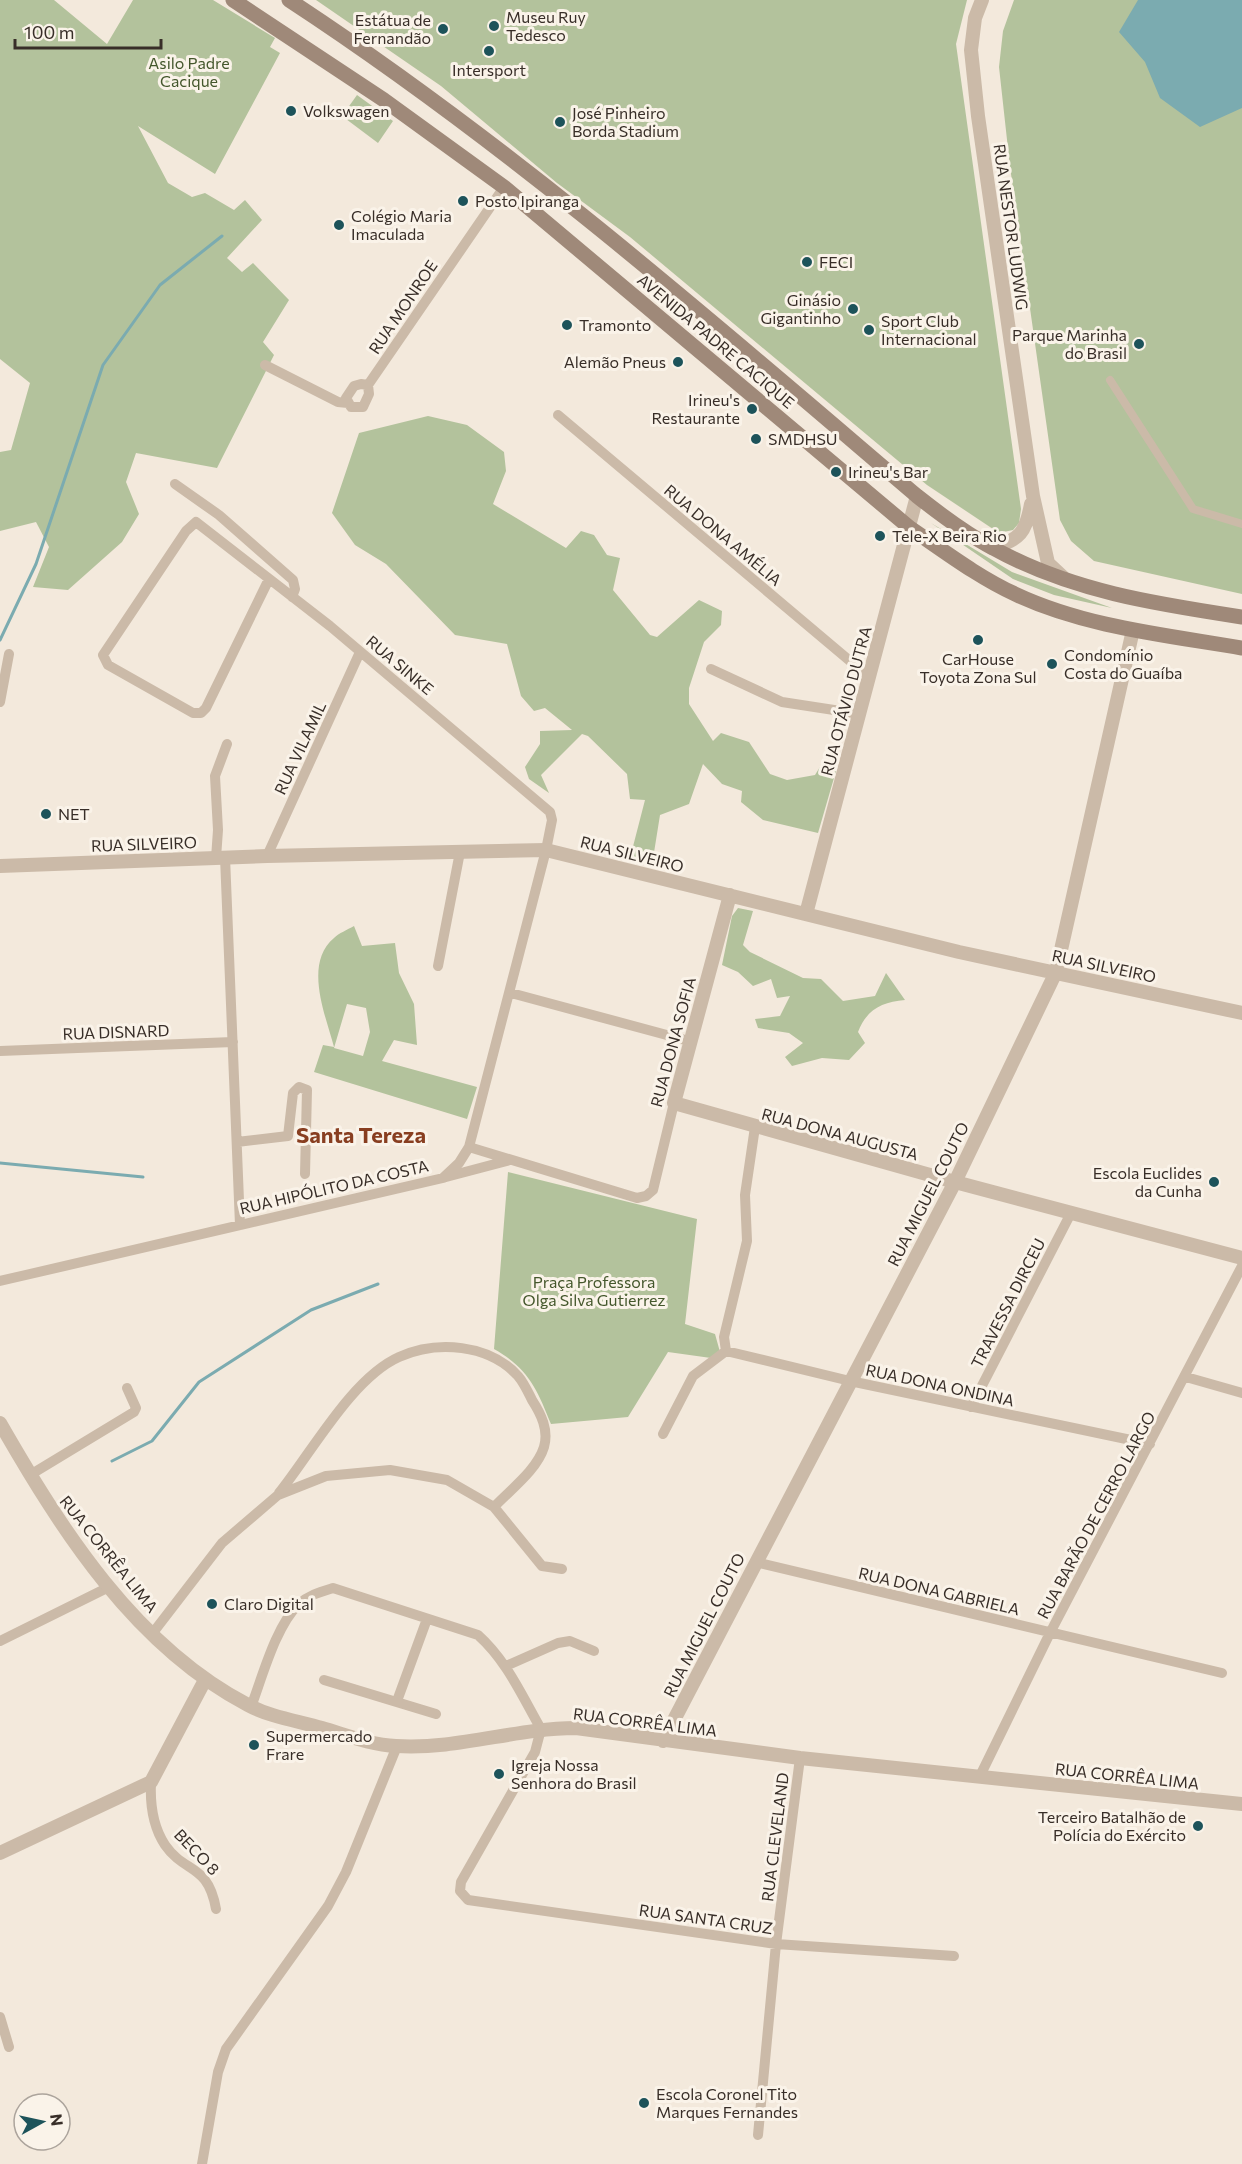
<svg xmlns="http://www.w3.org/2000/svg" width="1242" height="2164" font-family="Commissioner,sans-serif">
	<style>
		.green { fill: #b3c29c; fill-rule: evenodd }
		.water { fill: #7babb0 }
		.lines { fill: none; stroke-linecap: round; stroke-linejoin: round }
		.stream { stroke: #7babb0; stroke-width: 3 }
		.pedestrian { stroke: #cbbaa8; stroke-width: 8 }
		.minor { stroke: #cbbaa8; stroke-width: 10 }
		.tertiary { stroke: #cbbaa8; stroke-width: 14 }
		.secondary { stroke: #9f8979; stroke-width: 15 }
		.poi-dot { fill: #1d535a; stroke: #faf3e9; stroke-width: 2 }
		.labels { text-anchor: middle; stroke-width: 6; stroke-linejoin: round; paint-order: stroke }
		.poi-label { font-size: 16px; fill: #382e28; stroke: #faf3e9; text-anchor: start }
		.park-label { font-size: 16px; fill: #44572c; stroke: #faf3e9 }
		.street-label { font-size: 16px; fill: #382e28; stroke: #faf3e9 }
		.district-label { font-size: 22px; font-weight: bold; fill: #883e20; stroke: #faf3e9 }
	</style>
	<rect width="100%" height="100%" fill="#f3e9dc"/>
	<path class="green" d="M0,0H54L107,44L133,0H213L275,38L270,47L280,53L215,174L138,126L168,183L192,197L205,193L234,210L245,200L262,220L227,258L242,272L253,263L289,300L263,342L274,355L217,468L136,453L126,482L139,514L122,542L68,590L33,587L49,547L36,522L0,531V452L11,450L30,383L0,359Z
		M316,0H967L956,44L1021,509L1019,523L1013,530L999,533L927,485L630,237L557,183L441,86Z
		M1014,0H1242V594L1094,561L1071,541L1060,520L1010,167L999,67L1003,31Z
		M357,95L393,121L378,143L342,116Z
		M428,416L467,425L504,452L506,471L493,504L566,548L581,531L594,535L607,555L620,558L613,590L650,635L657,637L699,600L722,611L721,625L704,642L689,688V704L713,741L721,733L749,742L770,774L787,780L815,775L823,762L833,763L836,771L818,833L763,820L741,802L742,791L722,784L703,764L689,804L660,815L652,865L629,862L645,800L630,799L627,774L588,736L582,734L541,775L549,793L529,779L525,767L540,744V731L572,730L545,708L534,711L521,696L507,644L455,635L386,564L355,545L332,513L359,433Z
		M931,523L1012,572L1112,608L1054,595L1013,579Z
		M738,908L753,911L743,945L750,952L803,978L821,979L843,1001L875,996L886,973L905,1000C882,1002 867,1009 858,1032L865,1043L849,1060L822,1058L792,1066L785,1057L803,1043L789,1033L758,1028L755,1019L780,1016L790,996L777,998L771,979L753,986L738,972L722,965L732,916Z
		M354,926L362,946L395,943L399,973L414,1004L417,1045L394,1040L382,1061L477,1087L467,1119L314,1072L323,1045L334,1047C326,1016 303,964 334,938C339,933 347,930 354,926ZM347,1004L366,1008L370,1032L363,1056L334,1048Z
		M508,1172L697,1219L685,1324L715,1334L720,1352L711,1358L668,1352L628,1417L551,1424C537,1389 528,1368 494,1349Z"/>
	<path class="water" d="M1138,0H1242V108L1200,127L1160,98L1145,62L1119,32Z"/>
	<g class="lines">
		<path class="stream" d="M0,640L36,564L103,365L160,285L222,236
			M0,1163L143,1177
			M112,1461L152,1441L199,1382L311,1310L378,1284"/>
		<path class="pedestrian" d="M1110,380L1193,509L1242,524"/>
		<path class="minor" d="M265,365L338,402L348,403
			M368,385L361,384L354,386L346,398L351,407H363L369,394L368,385L504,187
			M558,415L869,677
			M175,484L219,515L293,580L295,589L292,597
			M711,669L782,702L860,714
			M0,702L9,654
			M267,856L360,652
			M225,857L240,1225
			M216,858L218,830L215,776L227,744
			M438,966L460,852
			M511,993L689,1041
			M0,1051L233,1042
			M237,1142L288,1136L293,1093L299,1087L307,1090L305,1174
			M469,1147L637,1198L646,1196L653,1190L674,1103
			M446,1177L510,1160
			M0,1281L443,1178L459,1163L469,1147L546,850L552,820L550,812L330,626L196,522L186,531L103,655L108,665L193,713H201L206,708L269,579
			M726,1351L850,1381L1150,1444
			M726,1351L724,1337L747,1241L745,1195L755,1127
			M1186,1377L1242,1393
			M971,1407L1071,1213
			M663,1434L693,1376L726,1351
			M30,1475L134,1412L136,1408L127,1388
			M279,1493C312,1452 352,1378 399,1357C437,1340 489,1344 518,1376C524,1383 528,1392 532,1400C541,1414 549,1430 544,1447C537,1470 510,1490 494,1507
			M755,1562L1222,1673
			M152,1634L222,1543L278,1495L326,1476L390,1470L447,1480L494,1507L542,1566L562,1569
			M0,1641L109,1587
			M506,1666L558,1643L570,1641L594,1651
			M324,1680L436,1714
			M397,1701L427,1619
			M251,1707C262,1678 276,1625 299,1604C309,1595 320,1592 333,1588L478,1635C507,1661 522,1696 541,1729L535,1752L461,1882L460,1891L468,1900L776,1944L954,1956
			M979,1778L1050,1633L1242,1266
			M151,1782C150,1803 153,1827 165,1845C185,1874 208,1863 216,1909
			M0,2017L9,2047
			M758,2135L776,1944L800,1758
			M202,2164L218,2072L226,2049L328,1906L346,1872L397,1746"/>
		<path class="tertiary" d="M982,0L975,18L971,50L978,116L1033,496L1048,563L1063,577
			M992,548C1020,540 1026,532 1031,504
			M0,866L267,856L546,850L959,952L1242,1013
			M730,895L674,1103L955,1182L1242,1258
			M806,914L917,496
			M0,1423C62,1531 135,1646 248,1705C270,1717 298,1721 322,1728C346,1735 371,1745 396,1746C457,1750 516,1728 576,1728L800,1758L1242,1804
			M663,1741L955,1182L1056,972L1133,630
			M0,1853L151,1782L205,1680"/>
		<path class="secondary" d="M233,0L384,100L504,187L910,528C944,551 978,577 1015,594C1085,627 1166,635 1242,648
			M289,0C512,146 714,323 917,496C941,515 966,534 993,548C1070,591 1156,604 1242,617"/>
	</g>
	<g class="poi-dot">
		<circle cx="494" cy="26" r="6"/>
		<circle cx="443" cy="29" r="6"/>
		<circle cx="489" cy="51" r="6"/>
		<circle cx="291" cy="111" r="6"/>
		<circle cx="560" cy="122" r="6"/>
		<circle cx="463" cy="201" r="6"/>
		<circle cx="339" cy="225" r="6"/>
		<circle cx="807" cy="262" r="6"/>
		<circle cx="853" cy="309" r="6"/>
		<circle cx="567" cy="325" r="6"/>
		<circle cx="869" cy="330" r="6"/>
		<circle cx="1139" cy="344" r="6"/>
		<circle cx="678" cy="362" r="6"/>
		<circle cx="752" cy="409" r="6"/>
		<circle cx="756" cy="439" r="6"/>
		<circle cx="836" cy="472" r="6"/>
		<circle cx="880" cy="536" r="6"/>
		<circle cx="978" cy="640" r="6"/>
		<circle cx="1052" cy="664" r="6"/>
		<circle cx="46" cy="814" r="6"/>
		<circle cx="1214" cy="1182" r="6"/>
		<circle cx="212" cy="1604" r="6"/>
		<circle cx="254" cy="1745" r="6"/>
		<circle cx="499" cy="1774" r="6"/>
		<circle cx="1198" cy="1826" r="6"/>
		<circle cx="644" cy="2103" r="6"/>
	</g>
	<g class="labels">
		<g class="poi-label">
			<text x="506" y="23">Museu Ruy<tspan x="506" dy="18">Tedesco</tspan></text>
			<text x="431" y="26" text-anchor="end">Estátua de<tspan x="431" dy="18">Fernandão</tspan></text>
			<text x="489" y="76" text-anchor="middle">Intersport</text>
			<text x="303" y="117">Volkswagen</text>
			<text x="572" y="119">José Pinheiro<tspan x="572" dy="18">Borda Stadium</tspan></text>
			<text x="475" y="207">Posto Ipiranga</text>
			<text x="351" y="222">Colégio Maria<tspan x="351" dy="18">Imaculada</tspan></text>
			<text x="819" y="268">FECI</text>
			<text x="841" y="306" text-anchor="end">Ginásio<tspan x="841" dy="18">Gigantinho</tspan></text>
			<text x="881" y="327">Sport Club<tspan x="881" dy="18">Internacional</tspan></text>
			<text x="579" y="331">Tramonto</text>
			<text x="1127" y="341" text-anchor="end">Parque Marinha<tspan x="1127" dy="18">do Brasil</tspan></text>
			<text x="666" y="368" text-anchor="end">Alemão Pneus</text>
			<text x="740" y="406" text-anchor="end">Irineu's<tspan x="740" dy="18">Restaurante</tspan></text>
			<text x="768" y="445">SMDHSU</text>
			<text x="848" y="478">Irineu's Bar</text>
			<text x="892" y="542">Tele-X Beira Rio</text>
			<text x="1064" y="661">Condomínio<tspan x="1064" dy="18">Costa do Guaíba</tspan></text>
			<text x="978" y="665" text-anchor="middle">CarHouse<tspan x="978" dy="18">Toyota Zona Sul</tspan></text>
			<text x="58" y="820">NET</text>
			<text x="1202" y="1179" text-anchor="end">Escola Euclides<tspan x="1202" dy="18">da Cunha</tspan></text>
			<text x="224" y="1610">Claro Digital</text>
			<text x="266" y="1742">Supermercado<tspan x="266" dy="18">Frare</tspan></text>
			<text x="511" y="1771">Igreja Nossa<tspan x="511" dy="18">Senhora do Brasil</tspan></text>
			<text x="1186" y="1823" text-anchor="end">Terceiro Batalhão de<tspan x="1186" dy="18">Polícia do Exército</tspan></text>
			<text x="656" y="2100">Escola Coronel Tito<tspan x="656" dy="18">Marques Fernandes</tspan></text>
		</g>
		<g class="park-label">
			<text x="189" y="69">Asilo Padre<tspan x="189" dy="18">Cacique</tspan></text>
			<text x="594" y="1288">Praça Professora<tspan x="594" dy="18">Olga Silva Gutierrez</tspan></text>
		</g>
		<g class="street-label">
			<text transform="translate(1011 227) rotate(82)" y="6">RUA NESTOR LUDWIG</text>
			<text transform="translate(403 307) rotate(-56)" y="6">RUA MONROE</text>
			<text transform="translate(716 341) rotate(40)" y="6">AVENIDA PADRE CACIQUE</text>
			<text transform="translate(723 535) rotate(40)" y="6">RUA DONA AMÉLIA</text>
			<text transform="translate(400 665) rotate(40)" y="6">RUA SINKE</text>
			<text transform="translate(846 701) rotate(-75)" y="6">RUA OTÁVIO DUTRA</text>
			<text transform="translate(300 748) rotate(-65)" y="6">RUA VILAMIL</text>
			<text transform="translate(144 844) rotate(-2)" y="6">RUA SILVEIRO</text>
			<text transform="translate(632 854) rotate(14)" y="6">RUA SILVEIRO</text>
			<text transform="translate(1104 966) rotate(12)" y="6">RUA SILVEIRO</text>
			<text transform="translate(116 1032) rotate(-2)" y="6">RUA DISNARD</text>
			<text transform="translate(673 1042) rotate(-75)" y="6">RUA DONA SOFIA</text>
			<text transform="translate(840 1134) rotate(15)" y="6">RUA DONA AUGUSTA</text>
			<text transform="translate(334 1187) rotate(-13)" y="6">RUA HIPÓLITO DA COSTA</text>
			<text transform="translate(928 1194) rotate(-63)" y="6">RUA MIGUEL COUTO</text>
			<text transform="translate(1008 1303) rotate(-63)" y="6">TRAVESSA DIRCEU</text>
			<text transform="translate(940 1385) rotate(12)" y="6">RUA DONA ONDINA</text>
			<text transform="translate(1096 1515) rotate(-62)" y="6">RUA BARÃO DE CERRO LARGO</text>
			<text transform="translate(109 1554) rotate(51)" y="6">RUA CORRÊA LIMA</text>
			<text transform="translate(939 1591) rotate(13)" y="6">RUA DONA GABRIELA</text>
			<text transform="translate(704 1625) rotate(-63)" y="6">RUA MIGUEL COUTO</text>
			<text transform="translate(645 1722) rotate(7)" y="6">RUA CORRÊA LIMA</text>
			<text transform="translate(1127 1776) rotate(6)" y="6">RUA CORRÊA LIMA</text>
			<text transform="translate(775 1837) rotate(-83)" y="6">RUA CLEVELAND</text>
			<text transform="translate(197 1852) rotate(46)" y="6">BECO 8</text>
			<text transform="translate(706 1919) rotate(8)" y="6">RUA SANTA CRUZ</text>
		</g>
		<g class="district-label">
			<text x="361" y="1143">Santa Tereza</text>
		</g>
	</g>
	<g transform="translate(42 2122) rotate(82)"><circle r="28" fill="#faf3e9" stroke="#aca49c" stroke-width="1.5"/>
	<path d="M0-4.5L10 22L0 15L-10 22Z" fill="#1d535a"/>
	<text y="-9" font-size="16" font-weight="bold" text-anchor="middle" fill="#382e28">N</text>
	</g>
	<path d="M15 39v9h146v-9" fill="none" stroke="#382e28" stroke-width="3"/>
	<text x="24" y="39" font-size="18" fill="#382e28" stroke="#faf3e9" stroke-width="4.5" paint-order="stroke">100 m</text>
</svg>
